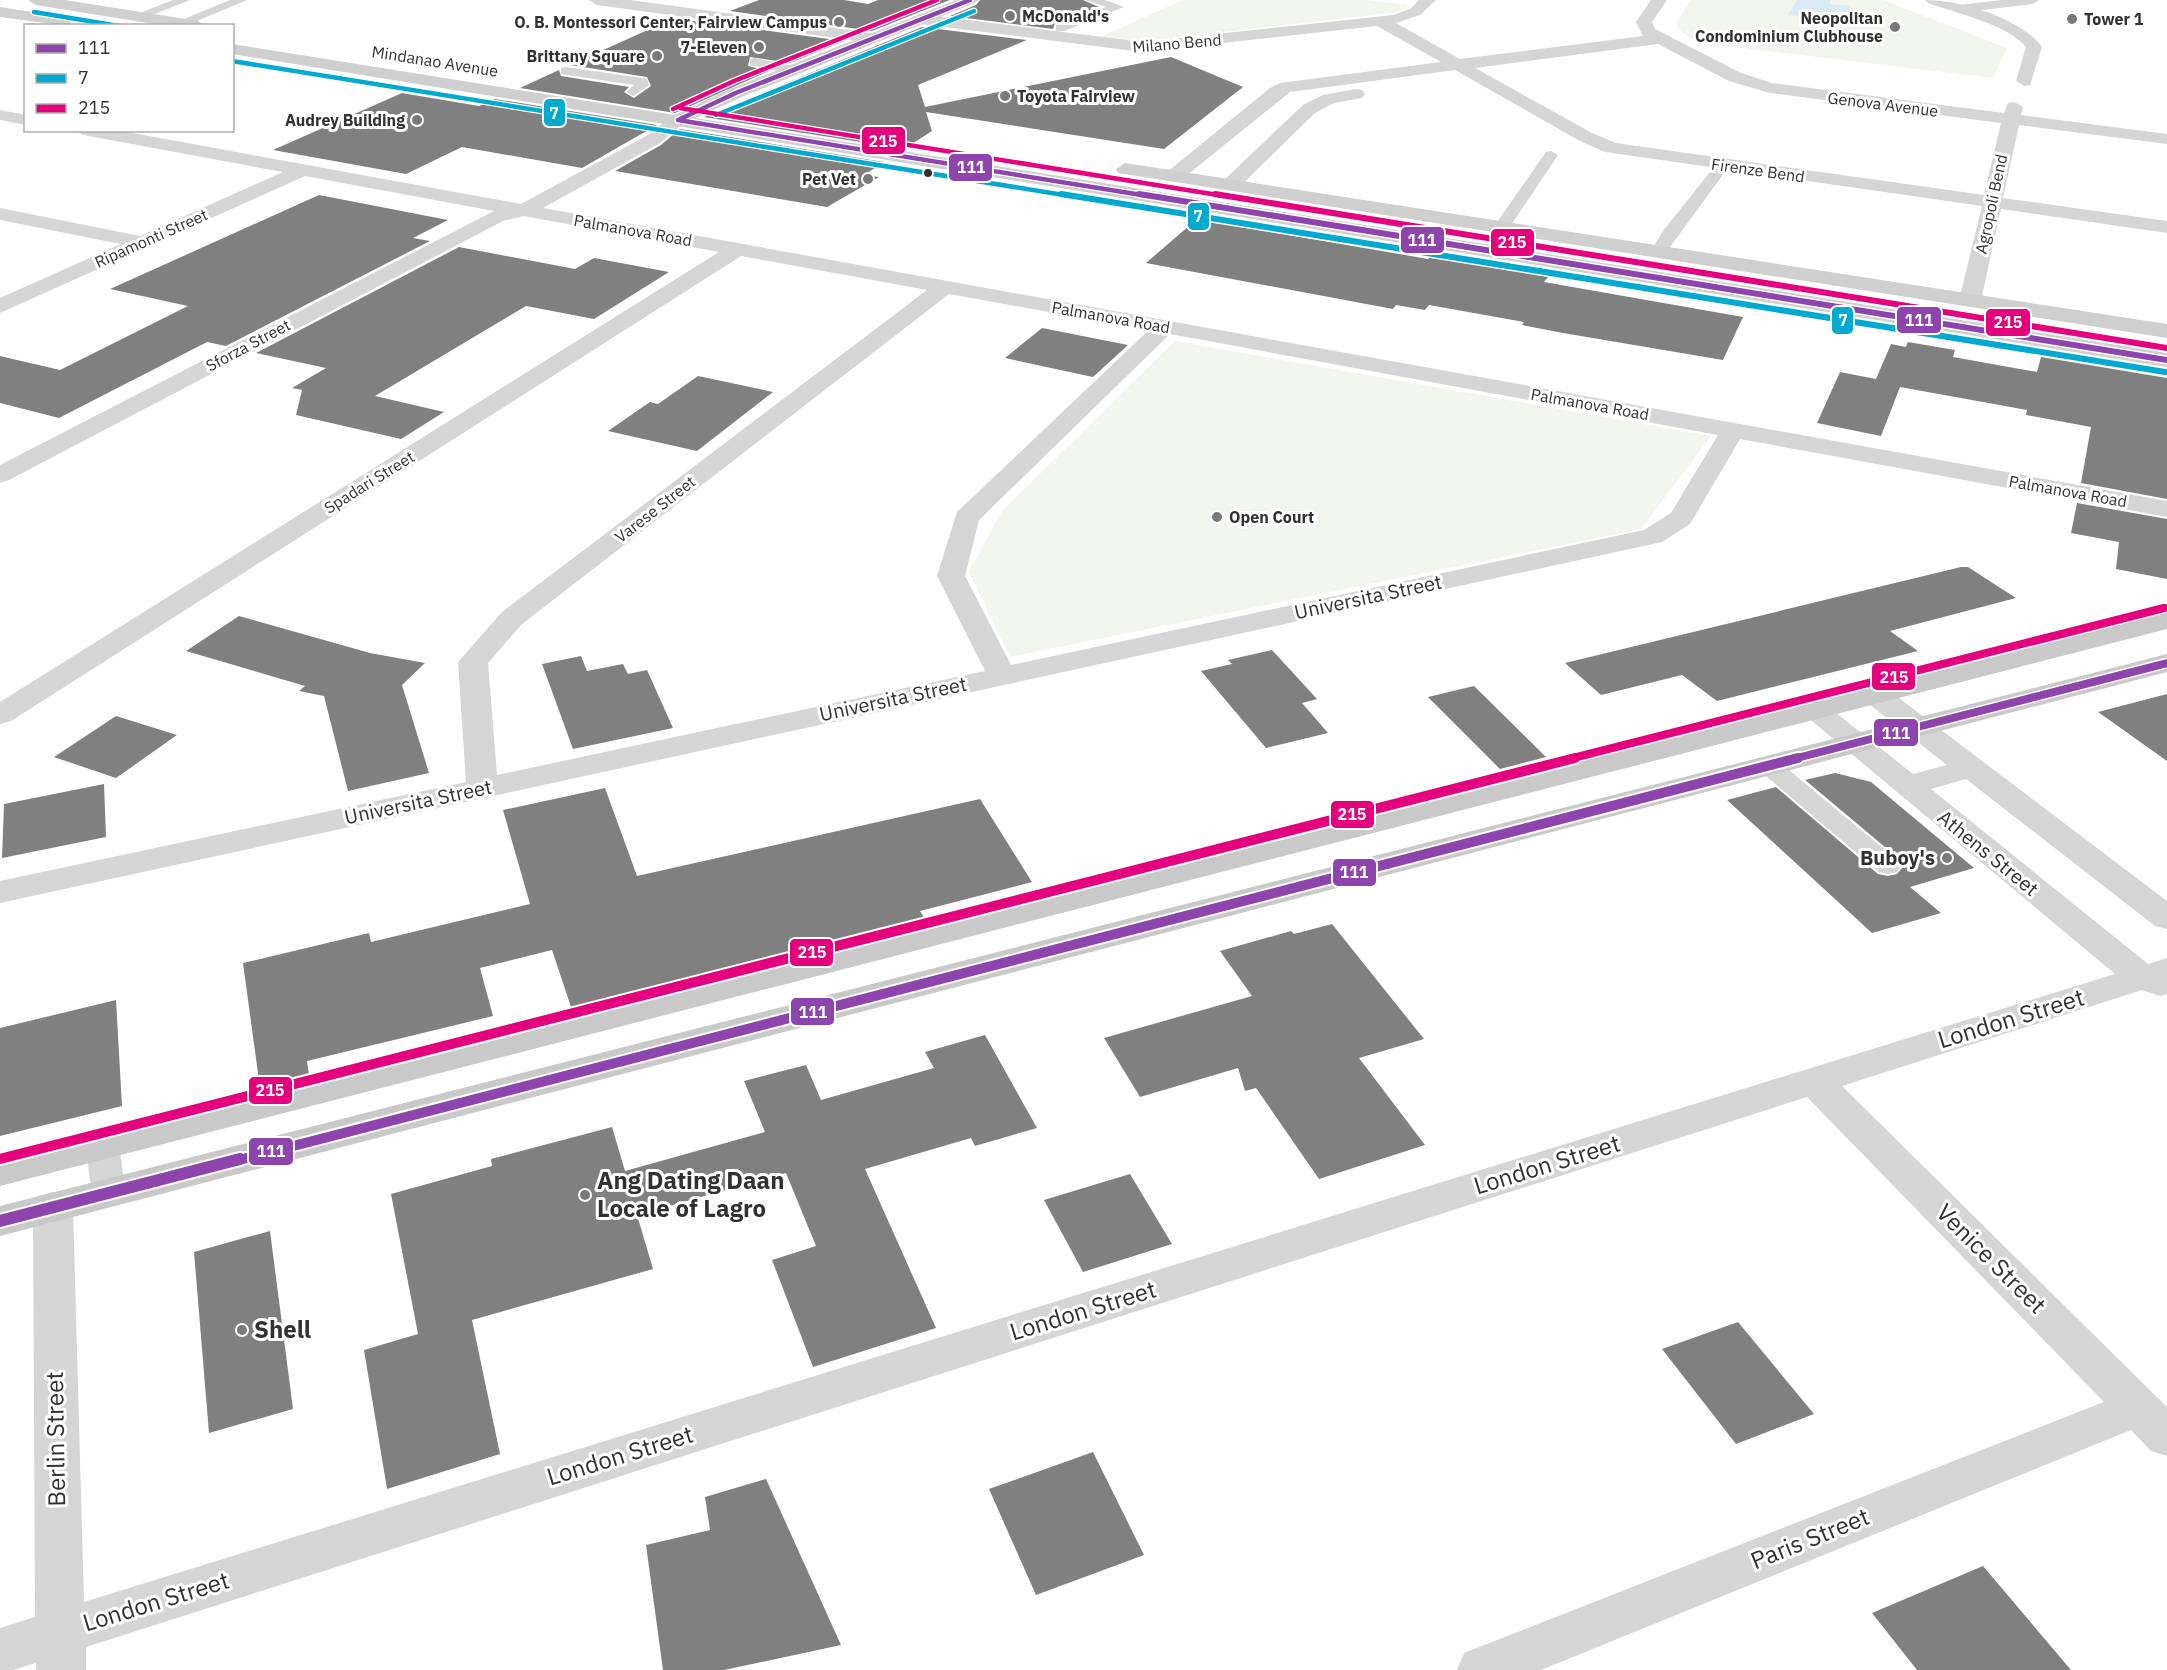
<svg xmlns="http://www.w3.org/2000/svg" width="2167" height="1670" font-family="'IBM Plex Sans',sans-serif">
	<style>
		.green { fill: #f2f5ed }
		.water { fill: #dbeaf2 }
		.building { fill: #808080 }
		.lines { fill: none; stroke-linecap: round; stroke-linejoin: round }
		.lane { fill: #d5d5d5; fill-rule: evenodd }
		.street { fill: #d5d5d5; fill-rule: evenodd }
		.secondary { fill: #cfcfcf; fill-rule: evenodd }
		.primary { fill: #c9c9c9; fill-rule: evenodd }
		.bus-1-far4-casing { stroke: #fff; stroke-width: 7 }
		.bus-1-far3-casing { stroke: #fff; stroke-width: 9 }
		.bus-1-far2-casing { stroke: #fff; stroke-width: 11 }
		.bus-1-far1-casing { stroke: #fff; stroke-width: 14 }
		.bus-1-casing { stroke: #fff; stroke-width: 16 }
		.bus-2-far1-casing { stroke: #fff; stroke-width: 7 }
		.bus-2-casing { stroke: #fff; stroke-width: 9 }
		.bus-3-far3-casing { stroke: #fff; stroke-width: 7 }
		.bus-3-far2-casing { stroke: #fff; stroke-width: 9 }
		.bus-3-far1-casing { stroke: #fff; stroke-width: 11 }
		.bus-3-casing { stroke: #fff; stroke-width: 14 }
		.bus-1-far4 { stroke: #8e44ad; stroke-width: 4.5 }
		.bus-1-far3 { stroke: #8e44ad; stroke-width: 6 }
		.bus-1-far2 { stroke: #8e44ad; stroke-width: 8 }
		.bus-1-far1 { stroke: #8e44ad; stroke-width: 10 }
		.bus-1 { stroke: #8e44ad; stroke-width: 12 }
		.bus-2-far1 { stroke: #00a9ce; stroke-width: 4.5 }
		.bus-2 { stroke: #00a9ce; stroke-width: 6 }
		.bus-3-far3 { stroke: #e5007d; stroke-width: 4.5 }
		.bus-3-far2 { stroke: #e5007d; stroke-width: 6 }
		.bus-3-far1 { stroke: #e5007d; stroke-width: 8 }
		.bus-3 { stroke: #e5007d; stroke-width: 10 }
		.poi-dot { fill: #797979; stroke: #fff; stroke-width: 2 }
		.bus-dot { fill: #313131; stroke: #fff; stroke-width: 2 }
		.labels { text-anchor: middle; stroke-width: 6; stroke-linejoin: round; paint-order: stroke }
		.far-poi-label { font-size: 16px; font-weight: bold; fill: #313131; stroke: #fff; text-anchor: end }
		.far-street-label { font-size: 16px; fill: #313131; stroke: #fff }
		.street-label { font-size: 20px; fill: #313131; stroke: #fff }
		.poi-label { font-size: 20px; font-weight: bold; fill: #313131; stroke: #fff; text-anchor: end }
		.near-street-label { font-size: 24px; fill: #313131; stroke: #fff }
		.near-poi-label { font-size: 24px; font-weight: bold; fill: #313131; stroke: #fff; text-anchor: start }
		.line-badge { stroke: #fff; stroke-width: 2 }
		.badge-label { font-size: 16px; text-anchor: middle; font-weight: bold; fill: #fff }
	</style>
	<rect width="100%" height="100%" fill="#fff"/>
	<path class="green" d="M1183,0H1367L1407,5L1400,11L1390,13L1153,40L1126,41L1098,38Z
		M1691,0H1883L2007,48L1993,78L1700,43C1691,38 1679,33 1676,22Z
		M1175,341L1711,436L1641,529L1010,657L969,572L1002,511Z"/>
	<path class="water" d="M1797,0H1831L1830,4L1850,6L1845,18L1824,15L1822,19L1788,15Z"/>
	<path class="building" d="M759,0H844L868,4L878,0H950L872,31L730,11Z
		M980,0H1083L1099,7L1055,23L1053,29L950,16L976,5Z
		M672,19L703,22L844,41L790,63L750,57L748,66L769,71L675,113L520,88L559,70L561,76L629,87L624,92L634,98L651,86L647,77L570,65Z
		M922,27L1027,40L918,85L925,107L1171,57L1243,87L1164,149L926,112L932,131L904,149L704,117Z
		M402,93L479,106L495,99L657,125L582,168L462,147L406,174L273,150Z
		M680,129L884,162L864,175L879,177L827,207L615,171L661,145Z
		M319,195L448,220L413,238L430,241L226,346L207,342L59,418L0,403V356L60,370L188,306L110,289Z
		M1197,219L1428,259L1434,252L1552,272L1544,282L1743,317L1723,360L1563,333L1522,325L1524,322L1429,305L1425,310L1396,305L1393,309L1146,263Z
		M459,247L575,269L594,258L669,272L594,319L526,306L375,396L444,412L401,439L296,415L302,390L292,388L326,368L256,353Z
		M1042,328L1128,345L1093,377L1005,358Z
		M1908,342L1955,350L1953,357L2037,372L2041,357L2167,378V499L2081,483L2091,427L2026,415L2027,410L1900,387L1881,436L1817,423L1840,372L1876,379L1891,344L1906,347Z
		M698,376L773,392L697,451L608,431L650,402L658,404Z
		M2077,503L2167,519V579L2116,569L2119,542L2071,533Z
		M1961,567H1968L2016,598L1890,631L1918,651L1717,701L1682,675L1601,695L1565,663Z
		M239,616L370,653L425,663L402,685L429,773L348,791L324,696L299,691L305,686L186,651Z
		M1272,650L1317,699L1302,703L1328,733L1266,748L1201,671L1232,664L1228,660Z
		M581,656L587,671L623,664L628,674L647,670L673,728L573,749L542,664Z
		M1474,686L1546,757L1500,769L1428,697Z
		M2167,694V761L2098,712Z
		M116,716L177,735L116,778L54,757Z
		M1835,773L1871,782L1974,868L1910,887L1941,913L1872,933L1727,800L1776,787L1878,874L1888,876L1897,874L1903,867L1898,858L1805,780Z
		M104,784L106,837L2,858L4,804Z
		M605,788L637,876L980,799L1032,882L920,911L925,919L769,957L770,960L572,1010L552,950L480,968L493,1016L307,1061L309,1075L260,1088L243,963L369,933L371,942L530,904L503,810Z
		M1332,924L1424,1039L1359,1058L1425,1145L1319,1179L1256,1088L1245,1091L1238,1068L1140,1097L1104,1038L1252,996L1220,951L1291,931L1294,934Z
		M116,1000L122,1106L0,1136V1028Z
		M985,1035L1037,1128L975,1146L971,1138L865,1169L936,1328L813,1367L772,1260L816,1246L786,1173L637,1215L653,1269L472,1320L500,1454L387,1489L364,1350L418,1334L391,1194L492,1166L491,1159L612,1127L625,1171L765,1132L744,1081L806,1065L821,1100L934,1068L925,1052Z
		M1130,1174L1172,1244L1083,1272L1044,1200Z
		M270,1231L293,1409L209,1433L194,1252Z
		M1738,1322L1814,1414L1736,1444L1662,1349Z
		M1093,1452L1144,1555L1036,1595L989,1489Z
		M766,1479L841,1645L724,1670H663L646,1545L710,1530L705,1497Z
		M1983,1566L2071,1670H1917L1872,1613Z"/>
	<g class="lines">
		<path class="lane" d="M173,0H190L142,19L132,16Z
			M230,0H247L185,26L174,23Z
			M1085,0H1105L1124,7L1064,31H1056V25L1106,7Z
			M2003,0H2039L2033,4L1958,13L1952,9L1958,5Z
			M755,58L798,67L799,70L793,74L750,65V59Z
			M566,67L642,78L647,79L649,85L633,96L626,92L634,85L561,74V68Z
			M1551,151L1558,155L1509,228L1501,233L1496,231L1493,228L1546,152Z
			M1723,161L1730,165L1665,254H1653L1651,251L1663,231L1718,162Z
			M1769,759L1778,761L1897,860L1901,866L1897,872L1888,874L1879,872L1760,771L1757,766L1760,761Z
			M103,1134L114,1137C122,1152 127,1186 119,1201L108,1205L97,1201C89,1186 84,1152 92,1137Z"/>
		<path class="street" d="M589,0H630L872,33L880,38L872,43L597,5Z
			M1419,0H1436L1420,15L1396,23L1460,59L1643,36L1636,22L1651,0H1667L1652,22L1655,29L1741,73L1772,83L2004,113L2008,103L2014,102L2023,107L2021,115L2167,134V144L2019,125L2003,198L2167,221V233L2001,209L1981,300L1978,305H1962L1959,300L1982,206L1605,152L1580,141L1455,70L1290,92L1181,180H1167L1165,176L1167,172L1270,88L1280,83L1441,62L1377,26L1142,52L920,24L912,19L920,14L1142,42L1393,15L1410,9ZM1658,44L1729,81L1770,93L2001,123L1984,195L1616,143L1592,133L1475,68Z
			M1925,0C1960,0 2021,18 2042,47L2030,85L2024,86L2016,81L2026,47C2007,24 1955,13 1928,3Z
			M1356,89L1362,90L1365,94L1362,98L1334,103L1315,113L1237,189H1223L1220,185L1223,181L1303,105L1323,95Z
			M0,110L26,115V125L0,120Z
			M678,115L687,120L660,143L543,208L2167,501V517L1740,439L1690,524L1662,542L0,903V881L466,782L458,662L502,612L927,290L741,256L11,721L0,724V702L719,252L524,216L503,221L9,480L0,483V465L494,211L305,176L0,313V298L121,244L0,220V208L140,236L283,172L83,135L74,130H116L521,204L648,135L672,116ZM949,294L1149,330L957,512L937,576L985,671L497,775L488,663L522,624ZM1170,334L1718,435L1671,513L1644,530L1011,665L965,576L979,520Z
			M1876,686L1887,689L2167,901V929L2155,926L1966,779L1931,789L2148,964L2167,958V994L2160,996L2142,990L1842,1086L2167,1407V1456L2151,1451L2131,1430L1541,1670H1457L1464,1653L2104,1402L1807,1097L86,1647V1670H36V1663L13,1670H0V1628L35,1617L33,1207L39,1196L53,1192L67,1196L73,1207L84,1602L2115,974L1800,711L1804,705L1815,702L1826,705L1913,774L1947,765L1865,701L1861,695L1865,689Z"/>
		<path class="secondary" d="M28,0H65L198,21L206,26H166L36,5Z
			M956,0H978L975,3L744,96L696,118L2167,353V367L232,54V44L675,115L732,88Z
			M0,7L63,17L71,22L68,26L0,17Z
			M1125,163L2167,324V338L1118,173L1116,169Z"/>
		<path class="primary" d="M2167,611V629L0,1186V1156Z
			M2167,654V672L0,1236V1206Z"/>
		<g class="bus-1-far4-casing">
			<path id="bus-1-far4" d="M678,120L1148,196
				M678,120L738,92L970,0"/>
		</g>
		<g class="bus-1-far3-casing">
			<path id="bus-1-far3" d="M1139,194L2167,360"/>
		</g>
		<g class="bus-1-far2-casing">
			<path id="bus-1-far2" d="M1793,759L2167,663"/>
		</g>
		<g class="bus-1-far1-casing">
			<path id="bus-1-far1" d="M235,1161L1798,758"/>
		</g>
		<g class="bus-1-casing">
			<path id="bus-1" d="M0,1221L240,1159"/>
		</g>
		<g class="bus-2-far1-casing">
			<path id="bus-2-far1" d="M34,12L119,26
				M232,61L1070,196
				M716,115L974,11"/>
		</g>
		<g class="bus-2-casing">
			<path id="bus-2" d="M1061,194L2165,372"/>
		</g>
		<g class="bus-3-far3-casing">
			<path id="bus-3-far3" d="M680,108L1224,196
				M673,109L734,81L937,0"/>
		</g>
		<g class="bus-3-far2-casing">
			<path id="bus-3-far2" d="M1215,194L2167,348"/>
		</g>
		<g class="bus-3-far1-casing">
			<path id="bus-3-far1" d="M1569,759L2164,608"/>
		</g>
		<g class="bus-3-casing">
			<path id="bus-3" d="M0,1159L1575,758"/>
		</g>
		<use href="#bus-1-far4" class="bus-1-far4"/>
		<use href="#bus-1-far3" class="bus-1-far3"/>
		<use href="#bus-1-far2" class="bus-1-far2"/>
		<use href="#bus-1-far1" class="bus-1-far1"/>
		<use href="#bus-1" class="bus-1"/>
		<use href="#bus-2-far1" class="bus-2-far1"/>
		<use href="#bus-2" class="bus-2"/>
		<use href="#bus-3-far3" class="bus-3-far3"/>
		<use href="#bus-3-far2" class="bus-3-far2"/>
		<use href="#bus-3-far1" class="bus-3-far1"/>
		<use href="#bus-3" class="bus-3"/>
	</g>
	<g class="poi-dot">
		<circle cx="1010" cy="16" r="6"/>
		<circle cx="2072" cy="19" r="6"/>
		<circle cx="839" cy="22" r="6"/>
		<circle cx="1895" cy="27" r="6"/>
		<circle cx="759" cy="47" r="6"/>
		<circle cx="657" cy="56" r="6"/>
		<circle cx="1005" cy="96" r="6"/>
		<circle cx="417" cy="120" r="6"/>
		<circle cx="868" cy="179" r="6"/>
		<circle cx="1217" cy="517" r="6"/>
		<circle cx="1947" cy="858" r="6"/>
		<circle cx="585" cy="1195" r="6"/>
		<circle cx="242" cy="1330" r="6"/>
	</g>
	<circle class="bus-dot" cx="928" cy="173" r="5"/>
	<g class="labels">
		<g class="far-poi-label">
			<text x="1022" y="22" text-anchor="start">McDonald's</text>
			<text x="1883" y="24">Neopolitan<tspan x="1883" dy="18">Condominium Clubhouse</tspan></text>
			<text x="2084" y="25" text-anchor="start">Tower 1</text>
			<text x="827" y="28">O. B. Montessori Center, Fairview Campus</text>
			<text x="747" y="53">7-Eleven</text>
			<text x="645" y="62">Brittany Square</text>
			<text x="1017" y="102" text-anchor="start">Toyota Fairview</text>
			<text x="405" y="126">Audrey Building</text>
			<text x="856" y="185">Pet Vet</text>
			<text x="1229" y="523" text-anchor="start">Open Court</text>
		</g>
		<g class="far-street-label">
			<text transform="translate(1177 43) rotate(-5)" y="6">Milano Bend</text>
			<text transform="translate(435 61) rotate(9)" y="6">Mindanao Avenue</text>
			<text transform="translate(1883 104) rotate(7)" y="6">Genova Avenue</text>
			<text transform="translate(1758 170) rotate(8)" y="6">Firenze Bend</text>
			<text transform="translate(1991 204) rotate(-78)" y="6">Agropoli Bend</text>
			<text transform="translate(633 230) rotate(10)" y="6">Palmanova Road</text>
			<text transform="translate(151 238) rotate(-24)" y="6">Ripamonti Street</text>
			<text transform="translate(1111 317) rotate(10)" y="6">Palmanova Road</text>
			<text transform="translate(248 345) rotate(-28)" y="6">Sforza Street</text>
			<text transform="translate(1590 404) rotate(10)" y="6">Palmanova Road</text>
			<text transform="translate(369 482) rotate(-32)" y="6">Spadari Street</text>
			<text transform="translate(2068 491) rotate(10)" y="6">Palmanova Road</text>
			<text transform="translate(655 509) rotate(-38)" y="6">Varese Street</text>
		</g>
		<g class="street-label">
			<text transform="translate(1368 597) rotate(-12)" y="7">Universita Street</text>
			<text transform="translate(893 699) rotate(-12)" y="7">Universita Street</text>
			<text transform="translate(418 802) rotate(-12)" y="7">Universita Street</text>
			<text transform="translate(1988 853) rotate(39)" y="7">Athens Street</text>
		</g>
		<g class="poi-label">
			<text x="1935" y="865">Buboy's</text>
		</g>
		<g class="near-street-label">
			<text transform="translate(2011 1019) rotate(-17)" y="8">London Street</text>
			<text transform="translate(1547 1165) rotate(-17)" y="8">London Street</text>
			<text transform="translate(1991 1259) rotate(45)" y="8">Venice Street</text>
			<text transform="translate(1083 1311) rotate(-17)" y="8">London Street</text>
			<text transform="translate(56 1439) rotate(-91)" y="8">Berlin Street</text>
			<text transform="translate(620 1456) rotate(-17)" y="8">London Street</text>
			<text transform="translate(1810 1539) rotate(-22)" y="8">Paris Street</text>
			<text transform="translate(156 1602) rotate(-17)" y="8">London Street</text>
		</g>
		<g class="near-poi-label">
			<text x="597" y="1189">Ang Dating Daan<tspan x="597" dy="28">Locale of Lagro</tspan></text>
			<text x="254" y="1338">Shell</text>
		</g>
	</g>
	<g class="line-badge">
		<rect x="543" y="98" width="23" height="29" rx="6" fill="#00a9ce"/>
		<rect x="861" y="126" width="45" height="29" rx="6" fill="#e5007d"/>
		<rect x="948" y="153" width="45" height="29" rx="6" fill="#8e44ad"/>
		<rect x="1187" y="202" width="23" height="29" rx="6" fill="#00a9ce"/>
		<rect x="1400" y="226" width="45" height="28" rx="6" fill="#8e44ad"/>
		<rect x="1490" y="228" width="45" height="29" rx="6" fill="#e5007d"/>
		<rect x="1896" y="306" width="46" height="28" rx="6" fill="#8e44ad"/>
		<rect x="1831" y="306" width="23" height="29" rx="6" fill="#00a9ce"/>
		<rect x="1985" y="308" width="46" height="29" rx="6" fill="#e5007d"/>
		<rect x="1871" y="662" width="45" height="29" rx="6" fill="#e5007d"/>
		<rect x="1873" y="718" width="46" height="29" rx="6" fill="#8e44ad"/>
		<rect x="1330" y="800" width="45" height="29" rx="6" fill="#e5007d"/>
		<rect x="1332" y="858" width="45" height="29" rx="6" fill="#8e44ad"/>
		<rect x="789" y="938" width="45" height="29" rx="6" fill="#e5007d"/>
		<rect x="790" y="997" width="45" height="29" rx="6" fill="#8e44ad"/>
		<rect x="248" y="1076" width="45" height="29" rx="6" fill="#e5007d"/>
		<rect x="248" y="1137" width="46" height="29" rx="6" fill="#8e44ad"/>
	</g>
	<g class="badge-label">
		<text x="554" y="119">7</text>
		<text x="883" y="147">215</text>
		<text x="971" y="173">111</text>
		<text x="1198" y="222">7</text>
		<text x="1422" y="246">111</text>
		<text x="1512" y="248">215</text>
		<text x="1919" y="326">111</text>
		<text x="1843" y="326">7</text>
		<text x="2008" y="328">215</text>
		<text x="1894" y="683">215</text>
		<text x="1896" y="739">111</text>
		<text x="1352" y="820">215</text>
		<text x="1354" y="878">111</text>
		<text x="812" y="958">215</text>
		<text x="813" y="1018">111</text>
		<text x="270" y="1096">215</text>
		<text x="271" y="1157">111</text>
	</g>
	<rect x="24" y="24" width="210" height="108" fill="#ffffff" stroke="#adadad" stroke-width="1.5"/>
	<rect x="36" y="44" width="30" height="9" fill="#8e44ad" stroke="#adadad" stroke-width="1.5"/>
	<text x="78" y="54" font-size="18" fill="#313131">111</text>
	<rect x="36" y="74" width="30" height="9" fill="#00a9ce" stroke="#adadad" stroke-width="1.5"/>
	<text x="78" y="84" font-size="18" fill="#313131">7</text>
	<rect x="36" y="104" width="30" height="9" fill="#e5007d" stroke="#adadad" stroke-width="1.5"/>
	<text x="78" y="114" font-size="18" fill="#313131">215</text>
</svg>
